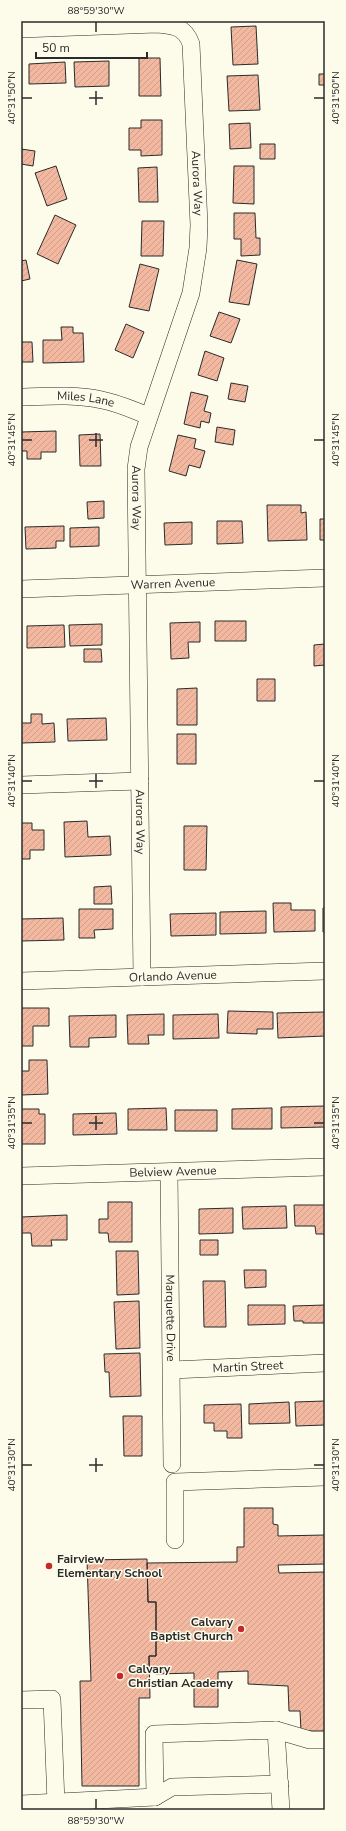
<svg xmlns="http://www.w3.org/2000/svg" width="346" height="1831" font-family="'Nunito Sans',sans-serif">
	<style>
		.building { fill: url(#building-hatch); stroke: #2b2b2b }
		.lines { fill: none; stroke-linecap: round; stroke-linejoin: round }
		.minor-casing { stroke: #2b2b2b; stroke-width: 18 }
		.minor { stroke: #fdfbea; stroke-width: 17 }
		.ticks { fill: none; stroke: #2b2b2b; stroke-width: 1.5 }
		.poi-dot { fill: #c62828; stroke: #fdfbea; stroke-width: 1.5 }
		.labels { text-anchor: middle; stroke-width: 3; stroke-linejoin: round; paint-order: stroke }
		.street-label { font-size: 12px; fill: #2b2b2b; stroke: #fdfbea }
		.poi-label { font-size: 12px; font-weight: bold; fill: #2b2b2b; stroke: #fdfbea; text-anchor: start }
		.neatline { fill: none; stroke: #2b2b2b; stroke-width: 1.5 }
		.ticks-label { font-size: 10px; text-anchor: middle; fill: #2b2b2b }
	</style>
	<defs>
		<pattern id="building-hatch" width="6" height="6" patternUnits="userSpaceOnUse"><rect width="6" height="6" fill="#f2b8a0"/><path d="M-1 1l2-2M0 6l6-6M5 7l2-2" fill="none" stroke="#d09e8a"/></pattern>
	</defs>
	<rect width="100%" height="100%" fill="#fdfbea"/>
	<path class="building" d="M256,26L258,64L233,65L231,27Z
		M139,58H160L161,96H139Z
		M109,61V86L75,87L74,62Z
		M65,62L66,83L29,84V64Z
		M319,74H325V85H319Z
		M258,75L260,110L229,111L227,76Z
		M141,120H162V155L141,156V150H129V128H141Z
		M250,123L251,148L230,149L229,124Z
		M260,144H275V159H260Z
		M21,149L35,151L33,166L21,164Z
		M56,166L67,199L47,206L35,173Z
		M234,166H254V204L233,203Z
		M157,167L158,202H139L138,168Z
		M234,213H255L256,238H260V255L241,256V239H234Z
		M55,215L76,225L58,264L37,254Z
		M142,221H164L163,256H141Z
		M26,260L30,279L21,281V261Z
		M237,260L257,264L249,305L229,302Z
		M140,264L159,269L149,311L129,307Z
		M219,312L240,319L231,343L210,336Z
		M126,324L144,332L133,358L115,350Z
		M61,327H73V333H83L84,362L43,363V340H62Z
		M21,342H32L33,362H21Z
		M205,351L224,358L217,381L198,375Z
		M231,383L248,386L245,402L228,399Z
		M191,392L208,396L204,411L211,413L209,423L201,421L200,428L184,424Z
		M217,427L235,430L233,445L215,442Z
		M56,431V452H41V459H27V451H21V432Z
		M100,434L101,466H80L79,435Z
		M178,435L196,439L194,448L205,451L200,468L189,465L186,476L169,471Z
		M104,501V518L88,519L87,502Z
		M267,505H301V513L306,512L307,540L268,541Z
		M320,519H325V540H320Z
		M217,521H242L243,543L217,544Z
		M192,522V544L165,545L164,523Z
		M64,526V541H56V548L26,549L25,527Z
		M99,527V546L70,547V528Z
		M215,621H246V641H215Z
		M200,622V642H188L189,658L171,659L170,623Z
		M102,624V645L70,646L69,625Z
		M64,625L65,647L27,648V626Z
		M325,644V665L314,666V645Z
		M84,649H101L102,662H84Z
		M257,679H275V701H257Z
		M197,688V725H177V689Z
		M31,714H42V724L54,723L55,742L21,743V723H31Z
		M106,718L107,740L68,741L67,719Z
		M177,734H196V764H177Z
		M87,821L88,837L110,836L111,855L65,857L64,822Z
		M21,823H32V830H44V850H30V859H21Z
		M184,826H207L206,870H184Z
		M111,886L112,904H94V887Z
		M273,903H291V910H315V931L274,932Z
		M323,908H325V932H323Z
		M79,909H113V929L94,930L95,938H79Z
		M266,911V933L220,934V912Z
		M216,913V935L171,936L170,914Z
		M63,918L64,940L21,941V919Z
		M21,1008H49V1026H33V1046H21Z
		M228,1011L273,1012V1029H257V1034L227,1033Z
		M325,1012V1036L278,1038L277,1013Z
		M164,1014V1035H148L149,1044H128L127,1015Z
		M218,1014L219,1038L173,1039V1015Z
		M116,1015V1037L89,1038V1047H70L69,1016Z
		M29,1060H47L48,1094L21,1095V1071H29Z
		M325,1106V1127L281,1128V1107Z
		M166,1108L167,1130H128V1109Z
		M272,1108V1129H232V1109Z
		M21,1109H39V1114H45V1144H21Z
		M175,1110H217V1131H175Z
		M116,1113L117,1134L73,1135V1114Z
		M108,1202H132V1242H109L108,1233H99V1219H108Z
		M294,1205H325V1234H316L315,1226H295Z
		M286,1206L287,1228L243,1229L242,1207Z
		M233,1208V1233L199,1234V1209Z
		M67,1215V1240H51L52,1246H32L31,1233H21V1217Z
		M200,1240H218V1255H200Z
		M116,1251H138L139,1294L117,1295Z
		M244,1270H266V1287L245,1288Z
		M203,1281H225L226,1327H204Z
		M139,1301L140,1348L116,1349L114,1302Z
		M248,1305H285V1324L248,1325Z
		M325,1305V1323H303V1321H294L293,1306Z
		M140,1353L141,1396L110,1397L109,1372H105L104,1354Z
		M325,1401V1425L296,1426L295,1402Z
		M289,1402L290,1423L249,1424V1404Z
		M241,1404L242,1438H227V1431H214V1423H204V1405Z
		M123,1416H142V1456H124Z
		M244,1508H273V1524L278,1525V1536L325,1535V1564L278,1565L279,1573L325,1572V1731H301L300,1711H289L288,1686L248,1684V1671L218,1672V1707H194V1673L156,1674V1672H149V1656H156V1602H148L147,1563L237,1562V1547H244Z
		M147,1559L148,1602H156V1656H149L150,1698H139V1786H82L80,1681H91L87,1560Z"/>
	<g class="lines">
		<g class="minor-casing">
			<g id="minor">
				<path id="s1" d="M21,29L156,24C172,25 185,26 191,44L199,225L198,248L191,293L139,447L136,469L142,977"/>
				<path id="s2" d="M21,397C48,396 76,394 102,400C118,403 133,410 149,416"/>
				<path id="s3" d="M21,589L325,578"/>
				<path d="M21,785L140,781"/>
				<path id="s4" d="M21,981L325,971"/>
				<path id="s5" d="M169,1172L172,1464"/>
				<path id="s6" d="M21,1176L325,1167"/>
				<path id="s7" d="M172,1370L325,1363"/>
				<path d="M175,1540V1482L325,1477"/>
				<path d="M21,1700L52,1699L56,1803"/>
				<path d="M276,1730L310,1740H325"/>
				<path d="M155,1797L172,1787L280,1784"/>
				<path d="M21,1804L155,1797L154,1734L276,1730L281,1810"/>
			</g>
		</g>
		<use href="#minor" class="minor"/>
	</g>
	<path class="ticks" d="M96,22V32M96,91V105M22,98H32M89,98H103M314,98H324M96,433V447M22,440H32M89,440H103M314,440H324M96,774V788M22,781H32M89,781H103M314,781H324M96,1116V1130M22,1123H32M89,1123H103M314,1123H324M96,1458V1472M22,1465H32M89,1465H103M314,1465H324M96,1799V1809"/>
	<g class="poi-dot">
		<circle cx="49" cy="1566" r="4"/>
		<circle cx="241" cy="1629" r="4"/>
		<circle cx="120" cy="1676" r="4"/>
	</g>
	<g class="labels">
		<g class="street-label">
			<text dy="4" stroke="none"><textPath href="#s1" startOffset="318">Aurora Way</textPath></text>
			<text dy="4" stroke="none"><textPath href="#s2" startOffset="65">Miles Lane</textPath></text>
			<text dy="4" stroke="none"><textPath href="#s1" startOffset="642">Aurora Way</textPath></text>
			<text dy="4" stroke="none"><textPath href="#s3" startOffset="152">Warren Avenue</textPath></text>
			<text dy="4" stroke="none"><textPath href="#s1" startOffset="966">Aurora Way</textPath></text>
			<text dy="4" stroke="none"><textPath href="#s4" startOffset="152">Orlando Avenue</textPath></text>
			<text dy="4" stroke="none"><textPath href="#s6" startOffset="152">Belview Avenue</textPath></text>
			<text dy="4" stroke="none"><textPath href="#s5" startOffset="146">Marquette Drive</textPath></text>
			<text dy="4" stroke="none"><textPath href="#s7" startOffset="76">Martin Street</textPath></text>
		</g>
		<g class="poi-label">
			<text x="57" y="1563">Fairview<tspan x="57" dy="14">Elementary School</tspan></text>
			<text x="233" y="1626" text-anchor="end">Calvary<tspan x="233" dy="14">Baptist Church</tspan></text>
			<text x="128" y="1673">Calvary<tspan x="128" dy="14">Christian Academy</tspan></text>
		</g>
	</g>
	<rect width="346" height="1831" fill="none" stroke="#fdfbea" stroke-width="44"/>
	<path d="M36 52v6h111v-6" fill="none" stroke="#2b2b2b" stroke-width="2"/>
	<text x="42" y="52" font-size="12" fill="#2b2b2b" stroke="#fdfbea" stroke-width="3" paint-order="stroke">50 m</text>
	<rect x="22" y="22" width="302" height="1787" class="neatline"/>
	<g class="ticks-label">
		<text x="96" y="14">88°59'30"W</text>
		<text transform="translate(11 98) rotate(-90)" y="4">40°31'50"N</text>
		<text transform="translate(335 98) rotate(-90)" y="4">40°31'50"N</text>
		<text transform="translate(11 440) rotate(-90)" y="4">40°31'45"N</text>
		<text transform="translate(335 440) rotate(-90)" y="4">40°31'45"N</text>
		<text transform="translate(11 781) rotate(-90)" y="4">40°31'40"N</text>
		<text transform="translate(335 781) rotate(-90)" y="4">40°31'40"N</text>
		<text transform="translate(11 1123) rotate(-90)" y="4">40°31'35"N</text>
		<text transform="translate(335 1123) rotate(-90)" y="4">40°31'35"N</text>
		<text transform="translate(11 1465) rotate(-90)" y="4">40°31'30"N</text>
		<text transform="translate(335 1465) rotate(-90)" y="4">40°31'30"N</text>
		<text x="96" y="1824">88°59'30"W</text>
	</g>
</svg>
